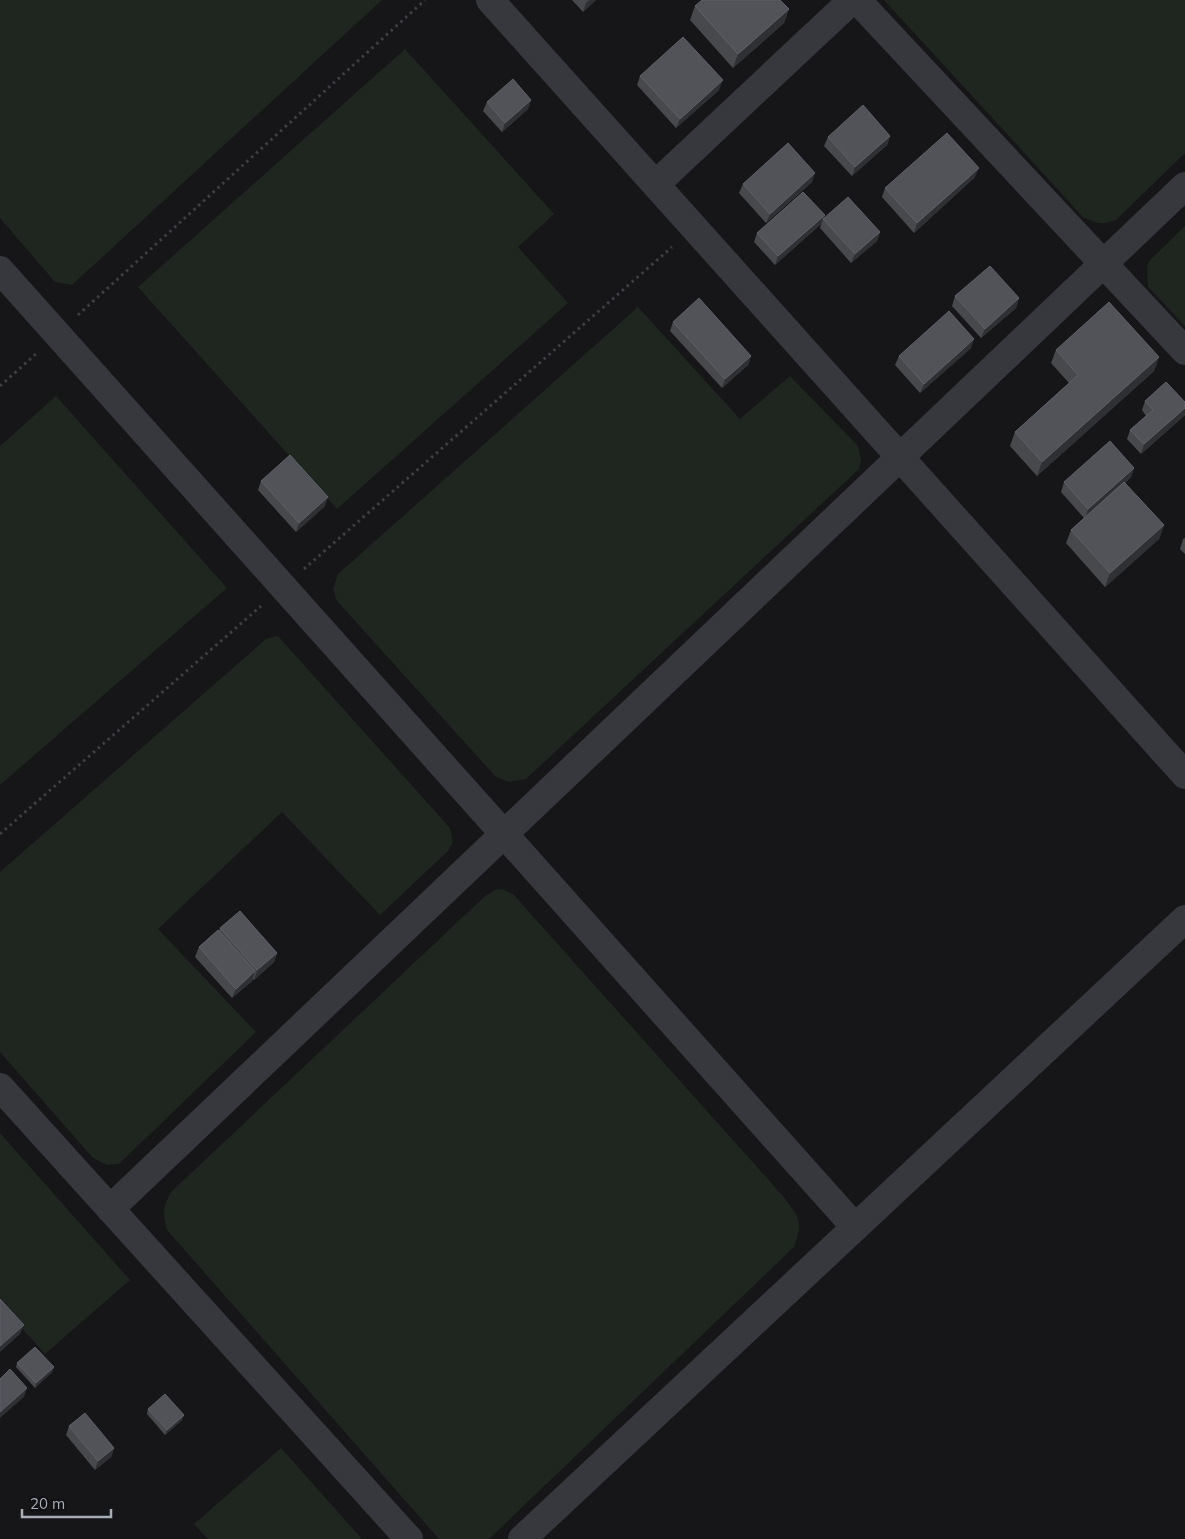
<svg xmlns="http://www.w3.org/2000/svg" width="1185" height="1539" font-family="Mulish,sans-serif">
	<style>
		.green { fill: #1e261f }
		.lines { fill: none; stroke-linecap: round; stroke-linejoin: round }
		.path { stroke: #3d3f44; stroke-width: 3; stroke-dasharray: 2.5 4; stroke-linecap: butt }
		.minor { stroke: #37383d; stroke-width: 28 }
		.wall { fill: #47494d }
		.shaded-wall { fill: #2f3033 }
		.building { fill: #525359; stroke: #5f6168 }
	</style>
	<rect width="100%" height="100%" fill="#161618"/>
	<path class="green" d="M0,0H382L72,285L55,282L0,218Z
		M884,0H1185V153L1116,220C1101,225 1097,224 1083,217Z
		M405,49L554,214L518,247L568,303L337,509L138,287Z
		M1185,226V326L1148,287L1147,266L1150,260Z
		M638,307L740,419L790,376L858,446L861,459L859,469L526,779L509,782L496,777L337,601L333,589L338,574Z
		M56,396L227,588L0,785V446Z
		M278,636L450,828L453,842L448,851L380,915L282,812L158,929L256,1032L119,1164L107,1165L93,1158L0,1052V872L266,639Z
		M502,889L513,894L782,1195C799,1217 804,1220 794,1247L489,1539H439L167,1230C163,1213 162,1208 171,1192L484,897L495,890Z
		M0,1133L130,1280L45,1354L0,1304Z
		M281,1448L362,1539H208L194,1524Z"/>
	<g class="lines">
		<path class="path" d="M78,315L425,0
			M0,386L37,353
			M304,569L672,247
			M0,834L261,606"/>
		<path class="minor" d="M490,0L1185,775
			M857,0L1185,351
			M656,184L852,0
			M0,270L855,1227
			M0,1087L409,1539
			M110,1209L1185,186
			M522,1539L1185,919"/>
	</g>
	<path class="wall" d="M572,0H596L583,12Z
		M695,6L789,9L784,23L733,68L690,20Z
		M640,76L719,90L676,128L637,85Z
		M531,100L528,109L502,132L483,111L487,102Z
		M890,136L887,145L852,176L824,146L828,137Z
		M975,177L914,233L882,197L885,188Z
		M812,182L766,223L739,193L743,184Z
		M825,215L821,224L775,265L754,242L757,233Z
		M823,219L880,232L877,241L851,263L820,228Z
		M955,296L1019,298L1016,308L981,338L952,306Z
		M673,322L751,356L748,365L722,388L670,331Z
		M971,348L920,393L895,365L899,356Z
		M1056,350L1159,357L1154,371L1037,476L1010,446L1015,432L1069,383L1051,363Z
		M1145,401L1185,415L1141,454L1127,439L1130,430L1146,416L1142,410Z
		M1134,468L1131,477L1125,483L1164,525L1159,539L1105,587L1066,543L1071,530L1084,518L1061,492L1064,482Z
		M261,481L325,506L296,532L258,490Z
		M1185,538V554L1180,549L1183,539Z
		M220,928L277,953L274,962L254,980L253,979L252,981L232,998L195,957L199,947L219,930Z
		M17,1363L54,1367L52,1372L35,1388L16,1367Z
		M148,1409L184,1415L182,1420L165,1435L147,1414Z
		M69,1426L114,1448L111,1457L95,1470L66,1435Z"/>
	<path class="shaded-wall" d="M589,0H596L583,12L586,3Z
		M789,9L784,23L733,68L738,54Z
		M723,80L719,90L676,128L680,119Z
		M531,100L528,109L502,132L505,123Z
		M890,136L887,145L852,176L855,167Z
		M979,168L975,177L914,233L917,223Z
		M815,173L812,182L766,223L770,214Z
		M825,215L821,224L775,265L778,256Z
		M880,232L877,241L851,263L855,254Z
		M1019,298L1016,308L981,338L985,329Z
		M974,339L971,348L920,393L924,384Z
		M751,356L748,365L722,388L725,379Z
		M1159,357L1154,371L1037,476L1042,462Z
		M1185,408V415L1141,454L1144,444Z
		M1134,468L1131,477L1085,519L1088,509Z
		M328,497L325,506L296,532L299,523Z
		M1164,525L1159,539L1105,587L1110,573Z
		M277,953L274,962L254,980L257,970Z
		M255,971L252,981L232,998L236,989Z
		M24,1325L20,1334L0,1352V1346Z
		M54,1367L52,1372L35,1388L36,1383Z
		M27,1388L24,1397L0,1418V1412Z
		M184,1415L182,1420L165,1435L167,1430Z
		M114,1448L111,1457L95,1470L98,1461Z"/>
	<path class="building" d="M702,0H780L789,9L738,54L695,6Z
		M683,37L723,80L680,119L640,76Z
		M513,79L531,100L505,123L487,102Z
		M863,105L890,136L855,167L828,137Z
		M947,133L979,168L917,223L885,188Z
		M788,143L815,173L770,214L743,184Z
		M803,192L825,215L778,256L757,233Z
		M848,197L880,232L855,254L823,219Z
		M990,266L1019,298L985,329L955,296Z
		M699,298L751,356L725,379L673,322Z
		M1109,302L1159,357L1042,462L1015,432L1078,375L1056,350Z
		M949,311L974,339L924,384L899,356Z
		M1166,382L1185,402V408L1144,444L1130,430L1153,410L1145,401Z
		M1110,441L1134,468L1088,509L1064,482Z
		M290,455L328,497L299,523L261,481Z
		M1124,482L1164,525L1110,573L1071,530Z
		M240,911L277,953L257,970L220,928Z
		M218,930L255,971L236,989L199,947Z
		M0,1299L24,1325L0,1346Z
		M35,1347L54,1367L36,1383L17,1363Z
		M10,1369L27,1388L0,1412V1379Z
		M165,1394L184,1415L167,1430L148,1409Z
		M85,1413L114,1448L98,1461L69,1426Z"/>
	<path d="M22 1509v8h89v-8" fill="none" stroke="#a8adb8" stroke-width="2.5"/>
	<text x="30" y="1509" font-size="15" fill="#a8adb8" stroke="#111113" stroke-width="4" paint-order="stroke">20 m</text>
</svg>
